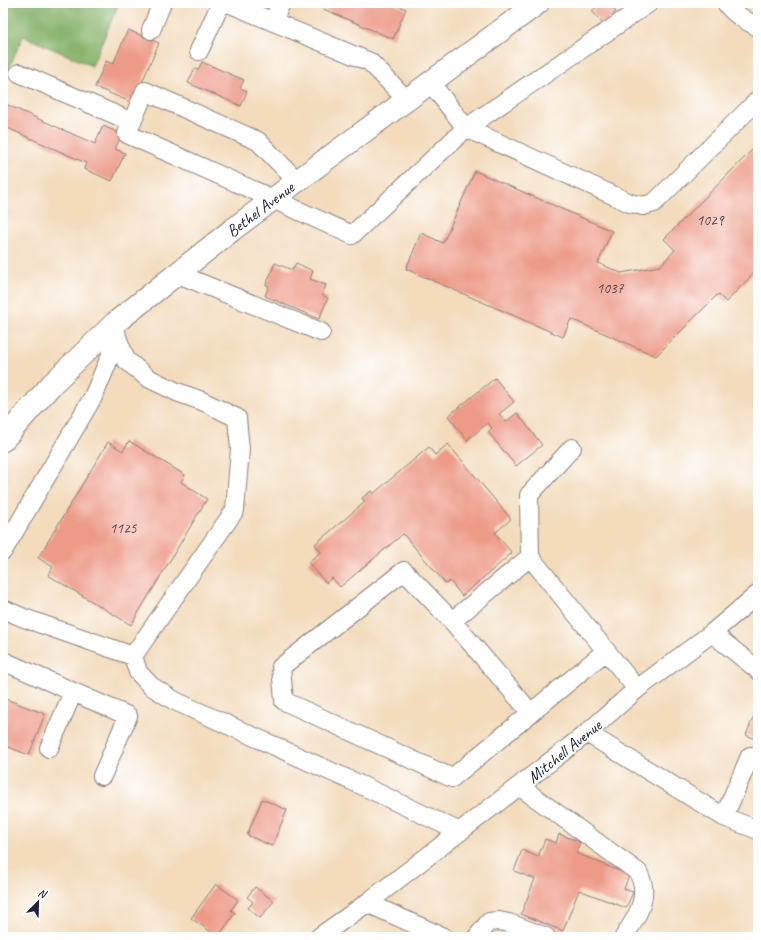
<svg xmlns="http://www.w3.org/2000/svg" width="761" height="940" font-family="Caveat,sans-serif">
	<style>
		.forest { fill: #88b46c; stroke: #556b54 }
		.building { fill: #ed9a86 }
		.lines { fill: none; stroke-linecap: round; stroke-linejoin: round }
		.minor-casing { stroke: #8a7e7c; stroke-width: 20 }
		.major-casing { stroke: #8a7e7c; stroke-width: 24 }
		.minor { stroke: #fff; stroke-width: 18 }
		.major { stroke: #fff; stroke-width: 22 }
		.labels { text-anchor: middle; stroke-width: 4; stroke-linejoin: round; paint-order: stroke }
		.number-label { font-size: 15px; fill: #55404e }
		.street-label { font-size: 17px; fill: #22223b; stroke: #fff }
	</style>
	<rect width="100%" height="100%" fill="#fff"/>
	<filter id="ink" filterUnits="userSpaceOnUse"><feTurbulence type="fractalNoise" baseFrequency=".025" numOctaves="2"/><feDisplacementMap in="SourceGraphic" scale="8" xChannelSelector="R" yChannelSelector="G"/><feConvolveMatrix kernelMatrix="1 2 1 2 8 2 1 2 1" color-interpolation-filters="sRGB"/></filter>
	<filter id="wash" filterUnits="userSpaceOnUse"><feTurbulence type="fractalNoise" baseFrequency=".012" numOctaves="4" result="noise"/><feDisplacementMap in="SourceGraphic" scale="16" xChannelSelector="R" yChannelSelector="G"/><feGaussianBlur stdDeviation="0.9" result="paint"/><feColorMatrix in="noise" values="0 0 0 0 0 0 0 0 0 0 0 0 0 0 0 0 0 1.4 0 .05"/><feComposite in="paint" operator="in"/></filter>
	<g filter="url(#wash)">
		<rect width="100%" height="100%" fill="#f3dbbc"/>
		<path class="forest" d="M3,3H119L92,66L23,36L3,82Z"/>
		<g id="blocks">
			<path class="building" d="M324,3H392L406,9L393,39L321,8Z
				M602,3L605,5L609,3L616,12L612,15L613,17L604,25L592,11Z
				M128,30L159,43L133,103L95,87L106,61L113,64Z
				M202,62L244,80L240,88L247,91L241,106L188,83L195,68L198,70Z
				M3,103L95,144L103,126L122,134L115,149L125,153L112,181L84,169L86,163L3,126Z
				M758,144V269L726,302L718,294L656,356L571,319L563,337L406,269L421,233L443,243L475,171L612,231L598,263L621,273L660,266L675,250L664,239Z
				M275,263L292,270L296,263L313,271L310,279L326,285L322,295L328,298L319,319L265,296L269,286L266,285Z
				M495,378L514,402L499,414L506,422L517,413L542,445L516,466L488,432L492,428L488,423L467,440L448,416Z
				M129,441L185,475L181,482L207,499L131,625L48,575L53,567L38,558L108,442L123,451Z
				M448,444L511,519L495,533L512,553L462,596L450,581L446,584L403,534L340,587L332,578L326,583L308,562L321,552L315,544L365,502L362,498L371,491L373,494L429,447L435,455Z
				M3,698L45,714L29,755L3,745Z
				M757,709H758V740L746,735Z
				M758,761V773L753,771Z
				M262,799L287,810L272,846L247,835Z
				M559,834L580,842L576,853L629,875L624,889L633,892L626,908L579,890L563,931L521,914L535,879L514,871L522,850L538,857L545,839L556,843Z
				M216,884L238,900L231,910L235,913L218,937L191,918Z
				M255,887L274,901L260,918L248,908L253,902L247,897Z"/>
		</g>
	</g>
	<g filter="url(#ink)">
		<use href="#blocks" fill-opacity="0" stroke="#8a7e7c" stroke-width="1"/>
		<g class="lines">
			<g class="minor-casing">
				<path id="minor" d="M228,3L370,62L406,99
					M649,3L466,128L630,203L643,206L654,203L758,100
					M726,3C733,14 746,21 758,27
					M273,22L281,3
					M151,30L162,3
					M199,51L221,3
					M19,73L132,122
					M297,181L258,141L145,91L127,134L273,199L352,235L466,128L430,82
					M178,274L321,332
					M572,448L529,495L530,557L637,689
					M3,551L93,397L110,357L117,337
					M530,557L452,621L404,571L281,667L284,701L452,778L606,651
					M3,609L24,618L133,656L235,510L240,449L237,418L202,401L177,392L148,378L126,360L117,337L115,323
					M452,621L531,713
					M712,633L758,670
					M133,656L138,672L151,686L175,701L363,786L460,832
					M3,661L128,716L102,776
					M587,733L724,817L758,830
					M49,748L73,692
					M519,786L638,872C640,877 643,882 643,887C645,906 633,922 624,937
					M724,817L750,756
					M367,903L443,937
					M319,937L367,903L519,786L587,733L637,689L712,633L758,594
					M477,937L489,922L499,921L509,923L546,937"/>
			</g>
			<g class="major-casing">
				<path id="major" d="M3,440L52,384L115,323L232,230L320,164L538,3"/>
			</g>
			<use href="#minor" class="minor"/>
			<use href="#major" class="major"/>
		</g>
	</g>
	<g class="labels">
		<g class="number-label">
			<text x="710" y="225">1029</text>
			<text x="610" y="293">1037</text>
			<text x="123" y="533">1125</text>
		</g>
		<g class="street-label">
			<text transform="translate(260 209) rotate(-37)" y="6">Bethel Avenue</text>
			<text transform="translate(564 751) rotate(-39)" y="6">Mitchell Avenue</text>
		</g>
	</g>
	<rect width="761" height="940" fill="none" stroke="#fff" stroke-width="16"/>
	<g transform="translate(38 902) rotate(23)" stroke="#ffffff" stroke-width="3" paint-order="stroke">
	<path d="M0-3L7 15L0 10L-7 15Z" fill="#22223b"/>
	<text y="-6" font-size="11" font-weight="bold" text-anchor="middle" fill="#22223b">N</text>
	</g>
</svg>
